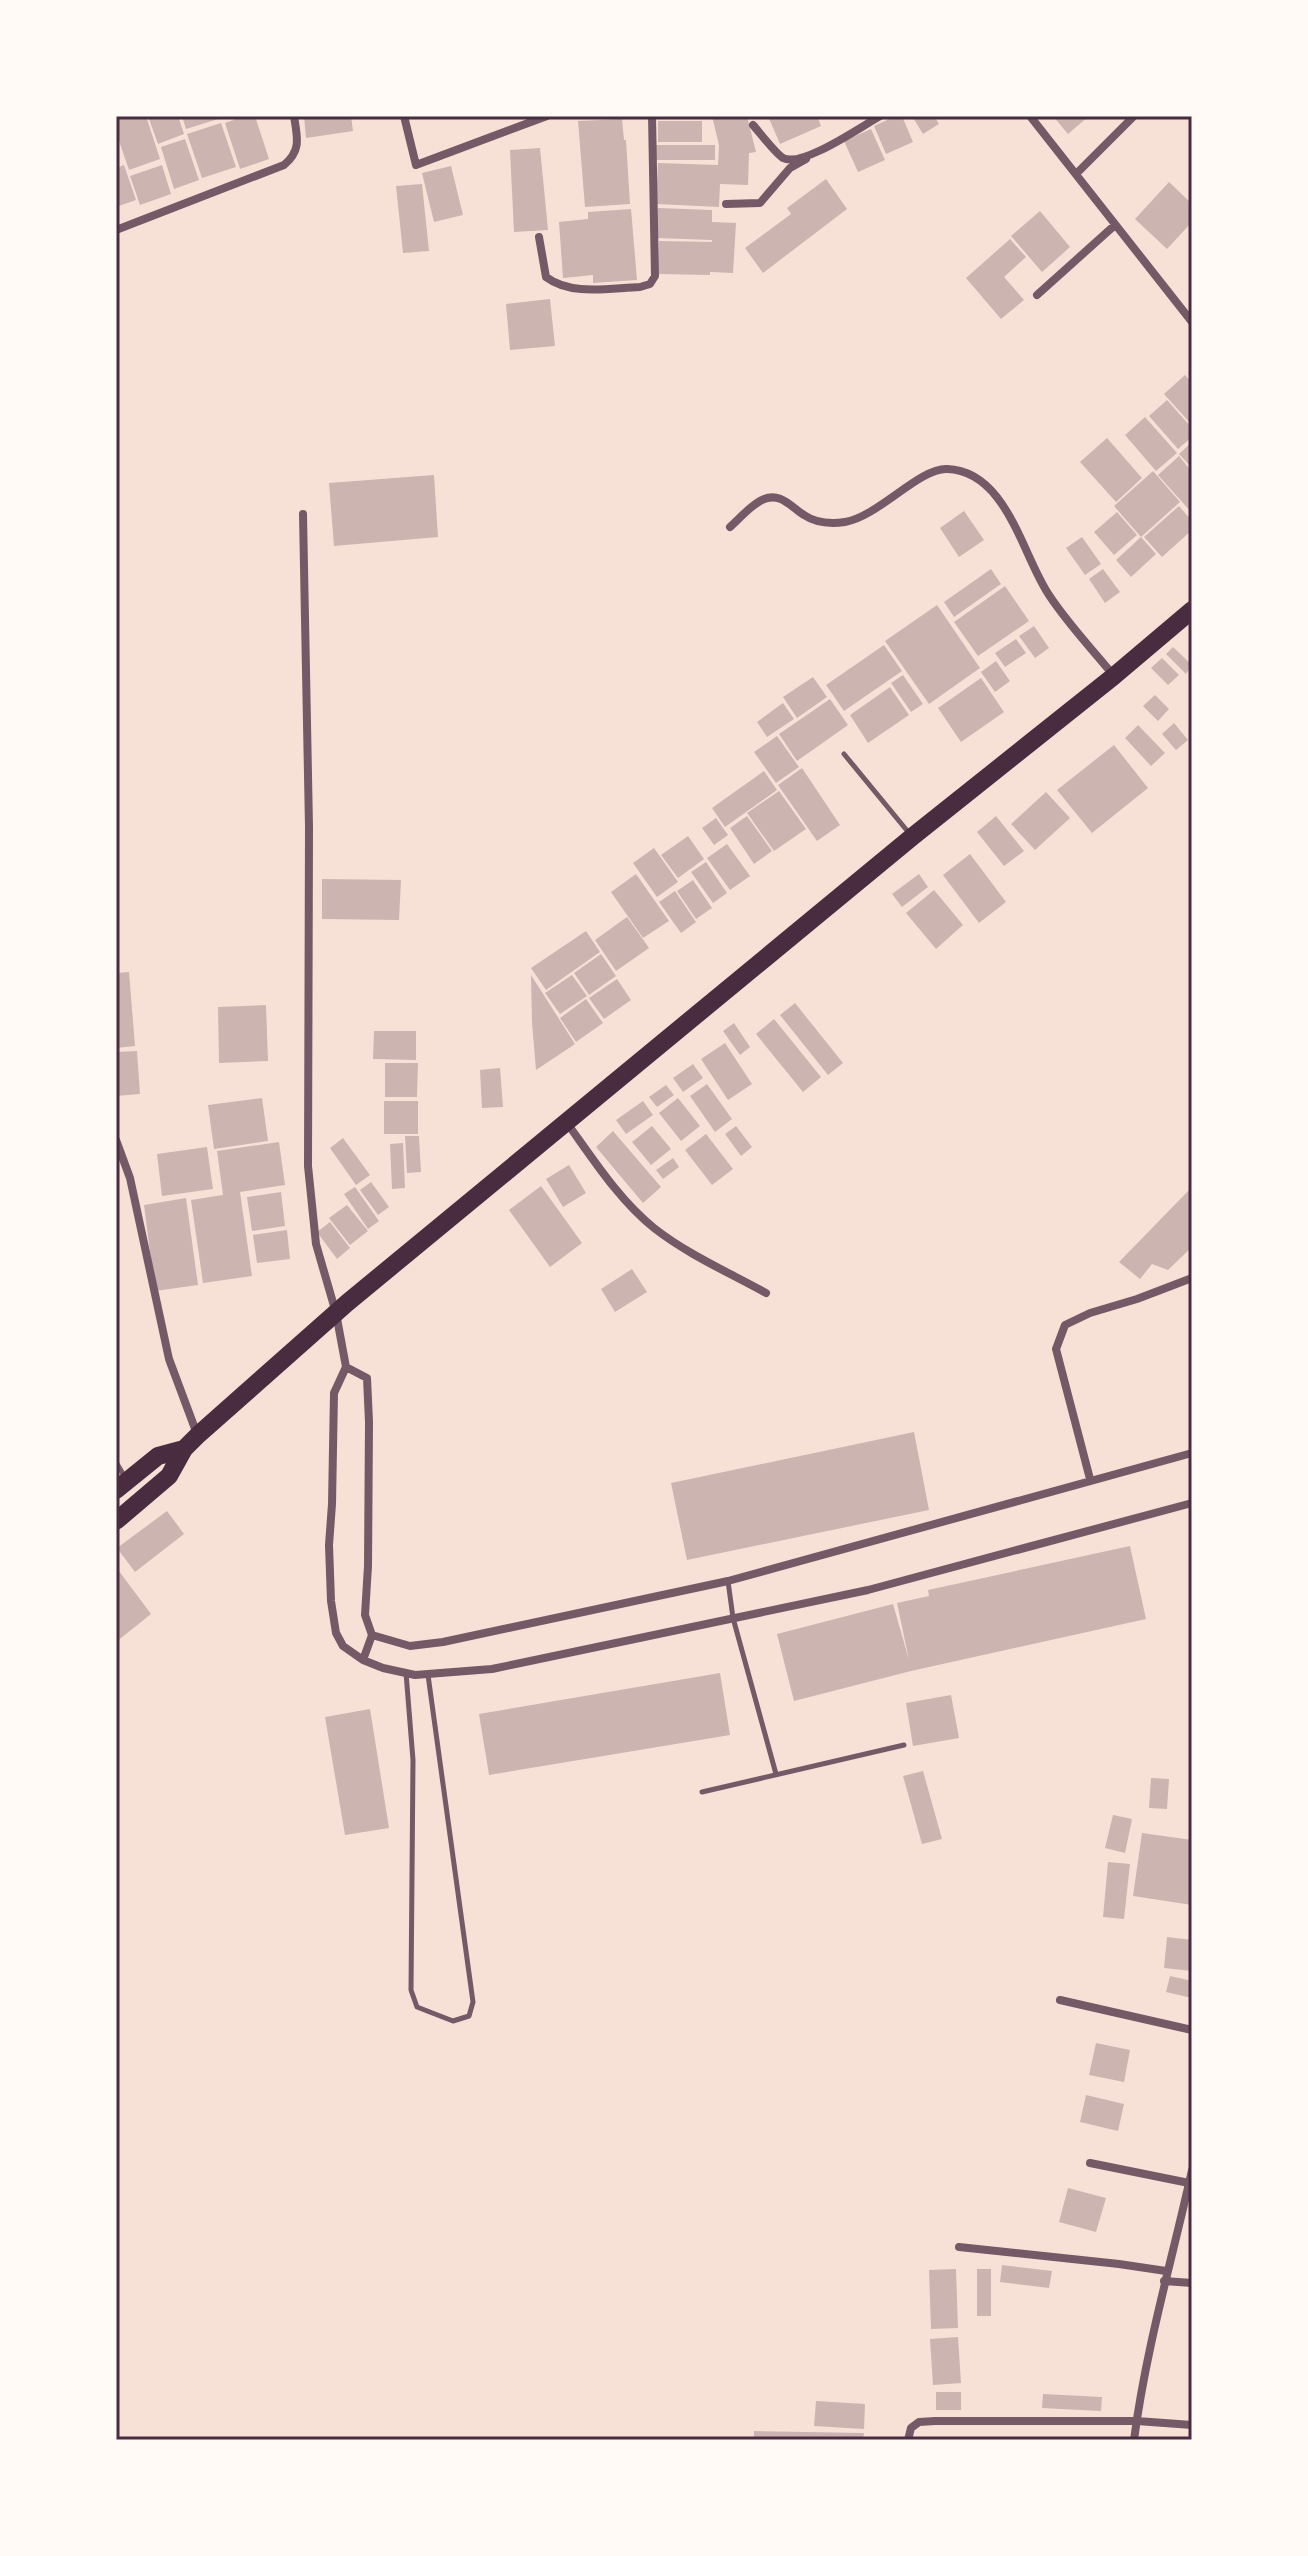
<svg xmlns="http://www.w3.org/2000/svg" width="1308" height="2556" font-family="'Titillium Web',sans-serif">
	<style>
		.building { fill: #ccb4b1 }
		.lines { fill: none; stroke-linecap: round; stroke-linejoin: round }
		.service { stroke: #755966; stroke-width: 5 }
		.minor { stroke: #755966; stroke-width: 8 }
		.trunk { stroke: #4a2c40; stroke-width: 18 }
		.neatline { fill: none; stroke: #4a2c40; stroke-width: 3 }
	</style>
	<rect width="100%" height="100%" fill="#f7e1d7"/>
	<path class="building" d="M122,116H146L160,159L129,170L116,132V118Z
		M148,116H178L184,134L158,144Z
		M182,116H217L218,119L186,129Z
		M245,116H255L269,159L240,169L225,123Z
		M304,116H351L353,131L306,138Z
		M712,116H747L756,152L749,153L748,185L720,184L719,207L656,204L658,163L718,165L719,145Z
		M768,116H817L821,126L780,144Z
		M896,116H902L913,142L886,154L874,126Z
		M912,116H934L939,124L923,134Z
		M1053,116H1089L1068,134Z
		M622,119L624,140H626L630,204L585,207L578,121Z
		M658,121H702V142H658Z
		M221,123L236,167L202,178L187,134Z
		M871,129L885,160L858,172L844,141Z
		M185,139L199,180L174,189L161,147Z
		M655,145H715V160H656Z
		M540,148L548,230L514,232L510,150Z
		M124,165L136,200L116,207V168Z
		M162,165L171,194L140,205L130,176Z
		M451,166L463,215L434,222L422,173Z
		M826,179L847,209L763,273L745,248L791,214L787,208Z
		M1169,182L1192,204V222L1167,249L1135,219Z
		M422,184L429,251L403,253L396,186Z
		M658,208L712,210V222L736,223L733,273L710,272V275L658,274L659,241L712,242V240L657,238Z
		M631,209L637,280L593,283V275L563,278L559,222L588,219V212Z
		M1040,211L1070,247L1042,272L1011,236Z
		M1010,239L1026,257L1004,277L1024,300L1001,319L966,278Z
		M550,299L555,346L510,350L506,304Z
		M1185,375L1192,383V425L1164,394Z
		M1167,400L1192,428V437L1178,449L1149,416Z
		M1145,417L1177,453L1156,471L1125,435Z
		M1107,438L1142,478L1116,502L1080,462Z
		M1192,442V468L1179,454Z
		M1179,456L1192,472V513L1158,475Z
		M1153,471L1180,502L1141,537L1114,506Z
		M434,475L438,537L334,546L329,483Z
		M1179,506L1192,521V530L1162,557L1144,537Z
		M964,511L984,540L959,557L940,528Z
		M1117,512L1137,535L1114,555L1094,532Z
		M1082,537L1101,564L1085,575L1066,548Z
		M1141,537L1156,554L1131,577L1116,560Z
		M991,569L1001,584L954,617L944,602Z
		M1103,569L1120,592L1105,603L1089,579Z
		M1005,586L1029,621L978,656L954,622Z
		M937,605L980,668L929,704L885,641Z
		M1034,626L1049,648L1035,658L1019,636Z
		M1016,639L1026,653L1005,667L995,653Z
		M884,645L902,671L844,711L826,685Z
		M1173,647L1192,665L1186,674L1166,654Z
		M1162,658L1179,675L1168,685L1151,668Z
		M996,661L1010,681L995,692L981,672Z
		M903,675L923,704L911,712L891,683Z
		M813,677L827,697L797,718L783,697Z
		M981,678L1004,712L961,742L938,708Z
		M890,687L909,715L868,743L850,715Z
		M1155,695L1169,709L1158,721L1143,706Z
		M830,699L848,725L797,761L779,734Z
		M783,703L794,719L767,737L757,722Z
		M1174,723L1188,740L1176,750L1162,734Z
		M1138,725L1165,753L1151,766L1125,738Z
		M777,736L799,767L776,783L754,752Z
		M1114,745L1148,788L1092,833L1057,790Z
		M802,768L840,825L817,841L778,785Z
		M764,771L777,790L725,827L712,808Z
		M779,791L806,829L774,851L747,813Z
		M1046,792L1070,818L1035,850L1011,824Z
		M747,816L772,851L754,864L730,828Z
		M996,816L1024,851L1004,866L977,832Z
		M716,818L728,835L714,845L702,828Z
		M688,836L704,859L678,878L661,855Z
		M727,844L750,876L730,890L707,858Z
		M654,848L678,882L657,897L633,863Z
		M970,854L1006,902L979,923L943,875Z
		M706,862L727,893L713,903L691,872Z
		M636,874L669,921L643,938L611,892Z
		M919,874L928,887L902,907L892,894Z
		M322,879L401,880L399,920L322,919Z
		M693,880L712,908L696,919L677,891Z
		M934,890L963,925L936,949L906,913Z
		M675,891L696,922L681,933L659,902Z
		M627,917L649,948L616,971L595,940Z
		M586,931L600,952L546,990L531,968Z
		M601,954L616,976L589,995L574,973Z
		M129,972L135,1046L116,1048V973Z
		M531,975L575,1044L536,1070L532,1023Z
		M572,975L587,996L560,1014L545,993Z
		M617,979L631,1000L604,1019L589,998Z
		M586,999L603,1023L576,1042L560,1018Z
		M795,1003L843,1063L828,1075L780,1015Z
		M266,1005L268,1061L219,1063L218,1007Z
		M774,1019L821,1077L803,1092L756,1034Z
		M734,1023L750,1047L740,1055L723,1031Z
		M374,1031H416V1060L373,1059Z
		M725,1043L752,1084L728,1100L701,1059Z
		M137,1051L140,1094L116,1096V1052Z
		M385,1063H418L417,1097H385Z
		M693,1064L703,1078L683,1092L673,1078Z
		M500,1068L503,1107L482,1108L480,1070Z
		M707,1084L732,1119L715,1132L690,1096Z
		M666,1085L674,1095L657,1107L649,1097Z
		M262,1098L268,1141L214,1149L208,1105Z
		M678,1098L700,1126L681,1141L659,1113Z
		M384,1101H418V1134H384Z
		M643,1101L653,1115L626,1134L616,1120Z
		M652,1126L671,1149L651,1165L632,1142Z
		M736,1126L752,1147L741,1156L725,1134Z
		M613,1131L661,1187L643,1203L596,1147Z
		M706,1134L733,1169L712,1185L685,1150Z
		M405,1136H419L421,1172L407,1173Z
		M343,1138L370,1175L356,1185L330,1148Z
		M279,1142L285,1185L240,1192L252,1276L203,1283L191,1200L223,1195L217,1151Z
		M403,1143L405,1188L392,1189L390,1144Z
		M207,1147L213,1189L162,1196L157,1154Z
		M673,1158L679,1167L663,1179L656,1170Z
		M569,1165L586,1193L563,1207L546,1179Z
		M371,1182L389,1207L378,1215L360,1190Z
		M541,1186L582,1243L550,1267L509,1210Z
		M355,1187L379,1221L368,1229L344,1194Z
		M1192,1187V1247L1168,1270L1152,1264L1140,1279L1119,1262Z
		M281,1192L285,1226L252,1231L247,1197Z
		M186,1198L198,1285L155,1291L144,1205Z
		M347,1205L368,1231L350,1245L329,1218Z
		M330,1222L350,1248L337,1259L317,1232Z
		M287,1230L290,1259L257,1263L253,1235Z
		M632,1269L647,1292L615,1312L601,1289Z
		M914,1432L929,1510L687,1560L671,1483Z
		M167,1511L184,1534L135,1572L117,1548Z
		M1130,1546L1146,1619L911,1671L794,1701L777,1634L893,1604L909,1660L897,1603L929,1596L928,1590Z
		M116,1567L151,1614L116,1642Z
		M720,1673L730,1735L489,1775L479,1714Z
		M951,1695L959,1738L913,1746L906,1703Z
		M370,1709L389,1828L345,1835L325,1717Z
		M923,1771L942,1839L922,1844L903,1776Z
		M1151,1778L1169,1779L1167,1809L1149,1808Z
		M1113,1815L1132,1819L1125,1853L1105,1848Z
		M1142,1833L1192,1840V1905L1133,1896Z
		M1108,1862L1130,1864L1124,1919L1103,1917Z
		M1167,1937L1192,1940V1971L1164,1968Z
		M1170,1976L1192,1981V1998L1166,1992Z
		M1096,2043L1130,2050L1124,2082L1089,2075Z
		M1086,2095L1124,2104L1118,2131L1080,2122Z
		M1068,2188L1106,2198L1096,2232L1059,2222Z
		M1002,2265L1052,2271L1049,2288L1000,2282Z
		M956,2269L958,2328L931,2329L929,2270Z
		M977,2269H991V2316H977Z
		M958,2337L961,2383L933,2385L930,2339Z
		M936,2392H961V2410H936Z
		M1043,2394L1102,2397L1101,2411L1042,2408Z
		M816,2401L865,2404L864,2429L814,2426Z
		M754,2431L864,2433L863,2440H754Z"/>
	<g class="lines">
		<path class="service" d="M844,754L909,833
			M116,1462L126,1479
			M728,1581L733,1618L776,1774
			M406,1673L413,1760L411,1990L417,2007L453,2021L469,2016L473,2002L428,1675
			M702,1792L904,1745"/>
		<path class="minor" d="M404,116L416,165L547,116
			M1030,116L1192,322
			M753,125C760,133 775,153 783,158C802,168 862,126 880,116
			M1076,174L1134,116
			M726,204L760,203L790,168L806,159
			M116,230L284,165C302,150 297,137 294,116
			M539,237L546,277C571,296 609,288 640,287L650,284L655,276L652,116
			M1037,295L1115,225
			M303,514L309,827L308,1166L316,1244L336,1313L346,1367L334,1393L332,1504L329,1545L331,1601L336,1633L343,1646L363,1660L383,1668L415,1675L492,1669L868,1590L1192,1503
			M730,527C739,519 751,505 762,500C780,491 791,507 804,515C816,523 832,524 845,522C879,516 919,468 947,469C1007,471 1022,555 1049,595C1068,624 1092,649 1114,676
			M567,1123C593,1159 619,1200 654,1228C687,1254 728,1272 766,1293
			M116,1140L130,1178L169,1359L197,1434
			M346,1367L367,1378L369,1422L368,1566L365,1615L372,1635L410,1646L443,1642L728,1581L1192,1453
			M1090,1479L1056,1349L1065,1325L1090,1313L1137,1299L1192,1278
			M363,1660L372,1635
			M1060,2000L1192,2030
			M1090,2163L1189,2183
			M959,2247L1119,2264L1166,2271
			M1164,2281L1192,2283
			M908,2440L911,2428L919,2422L935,2421H1137L1192,2425
			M1134,2440C1146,2348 1172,2260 1192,2170"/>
		<path class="trunk" d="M116,1490L158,1456L184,1449
			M116,1521L169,1476L184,1449L198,1435L347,1303L912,837L1114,676L1192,610"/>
	</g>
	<rect width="1308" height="2556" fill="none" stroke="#fffaf5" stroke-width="236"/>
	<rect x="118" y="118" width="1072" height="2320" class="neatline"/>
</svg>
